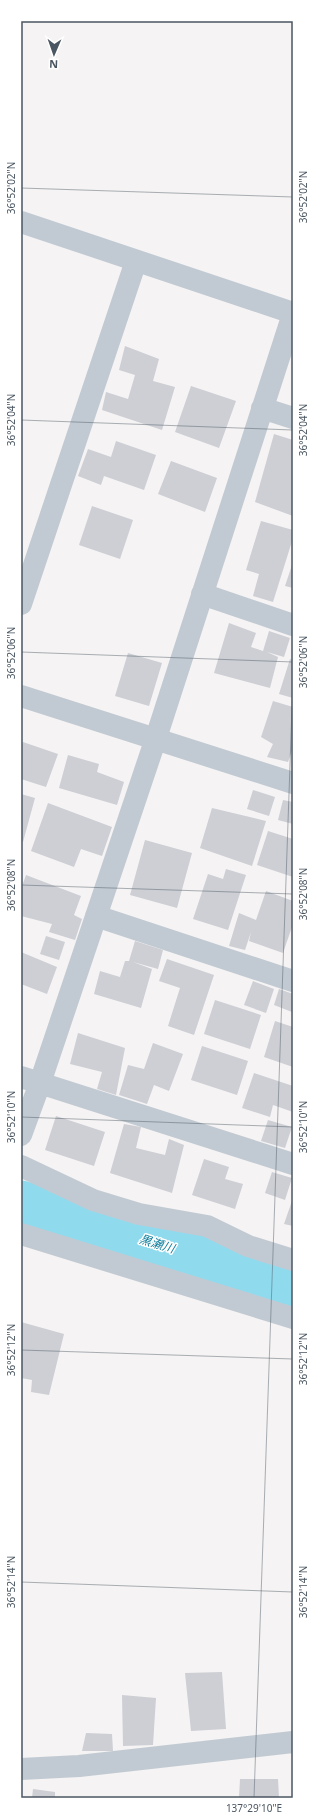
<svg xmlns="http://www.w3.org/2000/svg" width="314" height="1819" font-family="'Noto Sans','Noto Sans JP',sans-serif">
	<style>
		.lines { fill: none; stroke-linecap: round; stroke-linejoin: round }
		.river { stroke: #90daee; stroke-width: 45 }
		.building { fill: #cdcfd5 }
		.street { stroke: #c1cad2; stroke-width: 22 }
		.ticks { fill: none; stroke: #4a5661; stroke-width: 1; stroke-opacity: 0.45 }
		.labels { text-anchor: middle; stroke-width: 3; stroke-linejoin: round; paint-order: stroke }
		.water-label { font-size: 12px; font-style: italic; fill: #0c7c9b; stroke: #fff }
		.neatline { fill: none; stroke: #4a5661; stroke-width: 1.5 }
		.ticks-label { font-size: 10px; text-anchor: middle; fill: #4a5661 }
	</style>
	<rect width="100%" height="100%" fill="#f5f3f3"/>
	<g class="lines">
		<path class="river" d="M21,1203L293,1285"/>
	</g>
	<path class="building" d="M125,346L159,359L153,381L175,387L162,430L102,410L106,392L128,399L135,375L119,370Z
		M191,386L236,401L219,448L175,432Z
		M274,434L293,440V516L255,502Z
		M116,441L156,455L144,490L104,476L101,485L78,476L88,449L111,457Z
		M171,461L217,478L205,512L158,494Z
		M92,506L133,520L120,559L79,545Z
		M261,521L293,530V538L273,602L253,596L259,574L246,570Z
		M293,562V588L285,586Z
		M229,623L256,633L251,647L263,651L269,631L290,638L284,657L267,652L278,657L270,688L214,673Z
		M128,653L162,663L149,706L115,696Z
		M290,659L293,660V698L279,694Z
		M273,701L293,707V748L288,762L267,757L273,744L261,737Z
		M23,742L58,754L46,787L21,779V748Z
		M68,755L99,764L97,772L124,782L117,805L59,788Z
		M253,790L275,797L269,816L247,809Z
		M21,794L35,798L23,842L21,841Z
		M283,800L293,802V824L278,820Z
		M48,803L112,827L102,856L81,849L74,867L31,851Z
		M212,808L266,821L252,866L200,848Z
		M268,831L293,839V877L257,865Z
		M145,840L192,853L177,908L130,895Z
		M226,869L246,875L228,930L193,919L208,874L223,879Z
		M26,875L81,896L74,915L82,919L75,940L49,932L52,924L21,916V889Z
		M266,891L293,901V924L283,953L249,941L251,932L245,950L229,946L239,913L256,920Z
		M46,936L65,942L59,960L40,954Z
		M135,941L163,950L158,969L133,962L152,969L141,1008L94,994L100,971L120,977L125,961H129Z
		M21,952L57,967L47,994L21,984Z
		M167,959L214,975L194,1035L168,1026L180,988L159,981Z
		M253,981L274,989L266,1013L244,1005Z
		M279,989L293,994L292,1012L274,1005Z
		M215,1000L261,1015L250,1049L204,1034Z
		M275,1021L293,1027V1067L264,1057Z
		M78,1033L125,1048L116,1095L97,1089L102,1072L70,1064Z
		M153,1043L183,1054L169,1091L154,1085L147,1104L119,1095L128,1065L144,1069Z
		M202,1046L248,1061L237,1095L191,1080Z
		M254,1073L293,1086V1112L273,1105L270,1117L242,1108Z
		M56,1116L105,1132L94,1166L45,1150Z
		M268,1120L292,1127L285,1148L261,1141Z
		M124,1124L141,1127L136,1148L165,1155L169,1139L184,1145L172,1193L110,1173Z
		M204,1159L229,1167L225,1179L243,1184L235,1209L192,1195Z
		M272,1172L292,1178L285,1200L265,1193Z
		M293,1198V1226L284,1224Z
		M21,1322L64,1334L49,1395L31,1392L32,1380L21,1378Z
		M222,1672L226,1729L191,1731L185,1673Z
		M122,1695L156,1698L153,1745L123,1746Z
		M86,1733L112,1734L113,1751H82Z
		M240,1779H278L279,1798H239Z
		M33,1789L55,1792V1798H32Z"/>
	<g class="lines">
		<path class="street" d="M21,222L293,313
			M262,408L293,418
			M202,594L293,625
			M21,604L136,261
			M21,696L293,783
			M96,916L293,981
			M21,1077L293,1164
			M21,1135L40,1083L156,738L293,314
			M21,1166L93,1200L139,1214L207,1226L248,1246L293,1260
			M21,1234L293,1318
			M21,1769L79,1766L293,1742"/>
	</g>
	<path class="ticks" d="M21,188L293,197M21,420L293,430M21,652L293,662M21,885L293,894M21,1117L293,1127M21,1350L293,1359M21,1582L293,1592M254,1798L293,679"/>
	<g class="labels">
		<g class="water-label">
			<text transform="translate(157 1244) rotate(17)" y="4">黒瀬川</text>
		</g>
	</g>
	<rect width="314" height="1819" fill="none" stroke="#ffffff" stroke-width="44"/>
	<g transform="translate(54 54) rotate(182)" stroke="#ffffff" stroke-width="3" paint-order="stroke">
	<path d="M0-3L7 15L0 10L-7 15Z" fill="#4a5661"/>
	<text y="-6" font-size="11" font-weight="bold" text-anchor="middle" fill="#4a5661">N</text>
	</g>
	<rect x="22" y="22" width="270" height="1775" class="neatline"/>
	<g class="ticks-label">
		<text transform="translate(11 188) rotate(-90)" y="4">36°52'02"N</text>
		<text transform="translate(303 197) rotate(-90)" y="4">36°52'02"N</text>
		<text transform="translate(11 420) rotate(-90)" y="4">36°52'04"N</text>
		<text transform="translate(303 430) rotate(-90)" y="4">36°52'04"N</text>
		<text transform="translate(11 653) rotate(-90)" y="4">36°52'06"N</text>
		<text transform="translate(303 662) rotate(-90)" y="4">36°52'06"N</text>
		<text transform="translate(11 885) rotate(-90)" y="4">36°52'08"N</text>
		<text transform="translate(303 894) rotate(-90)" y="4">36°52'08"N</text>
		<text transform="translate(11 1117) rotate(-90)" y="4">36°52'10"N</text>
		<text transform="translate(303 1127) rotate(-90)" y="4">36°52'10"N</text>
		<text transform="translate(11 1350) rotate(-90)" y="4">36°52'12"N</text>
		<text transform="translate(303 1359) rotate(-90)" y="4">36°52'12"N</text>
		<text transform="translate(11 1582) rotate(-90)" y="4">36°52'14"N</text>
		<text transform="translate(303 1592) rotate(-90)" y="4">36°52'14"N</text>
		<text x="254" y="1812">137°29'10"E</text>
	</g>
</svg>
